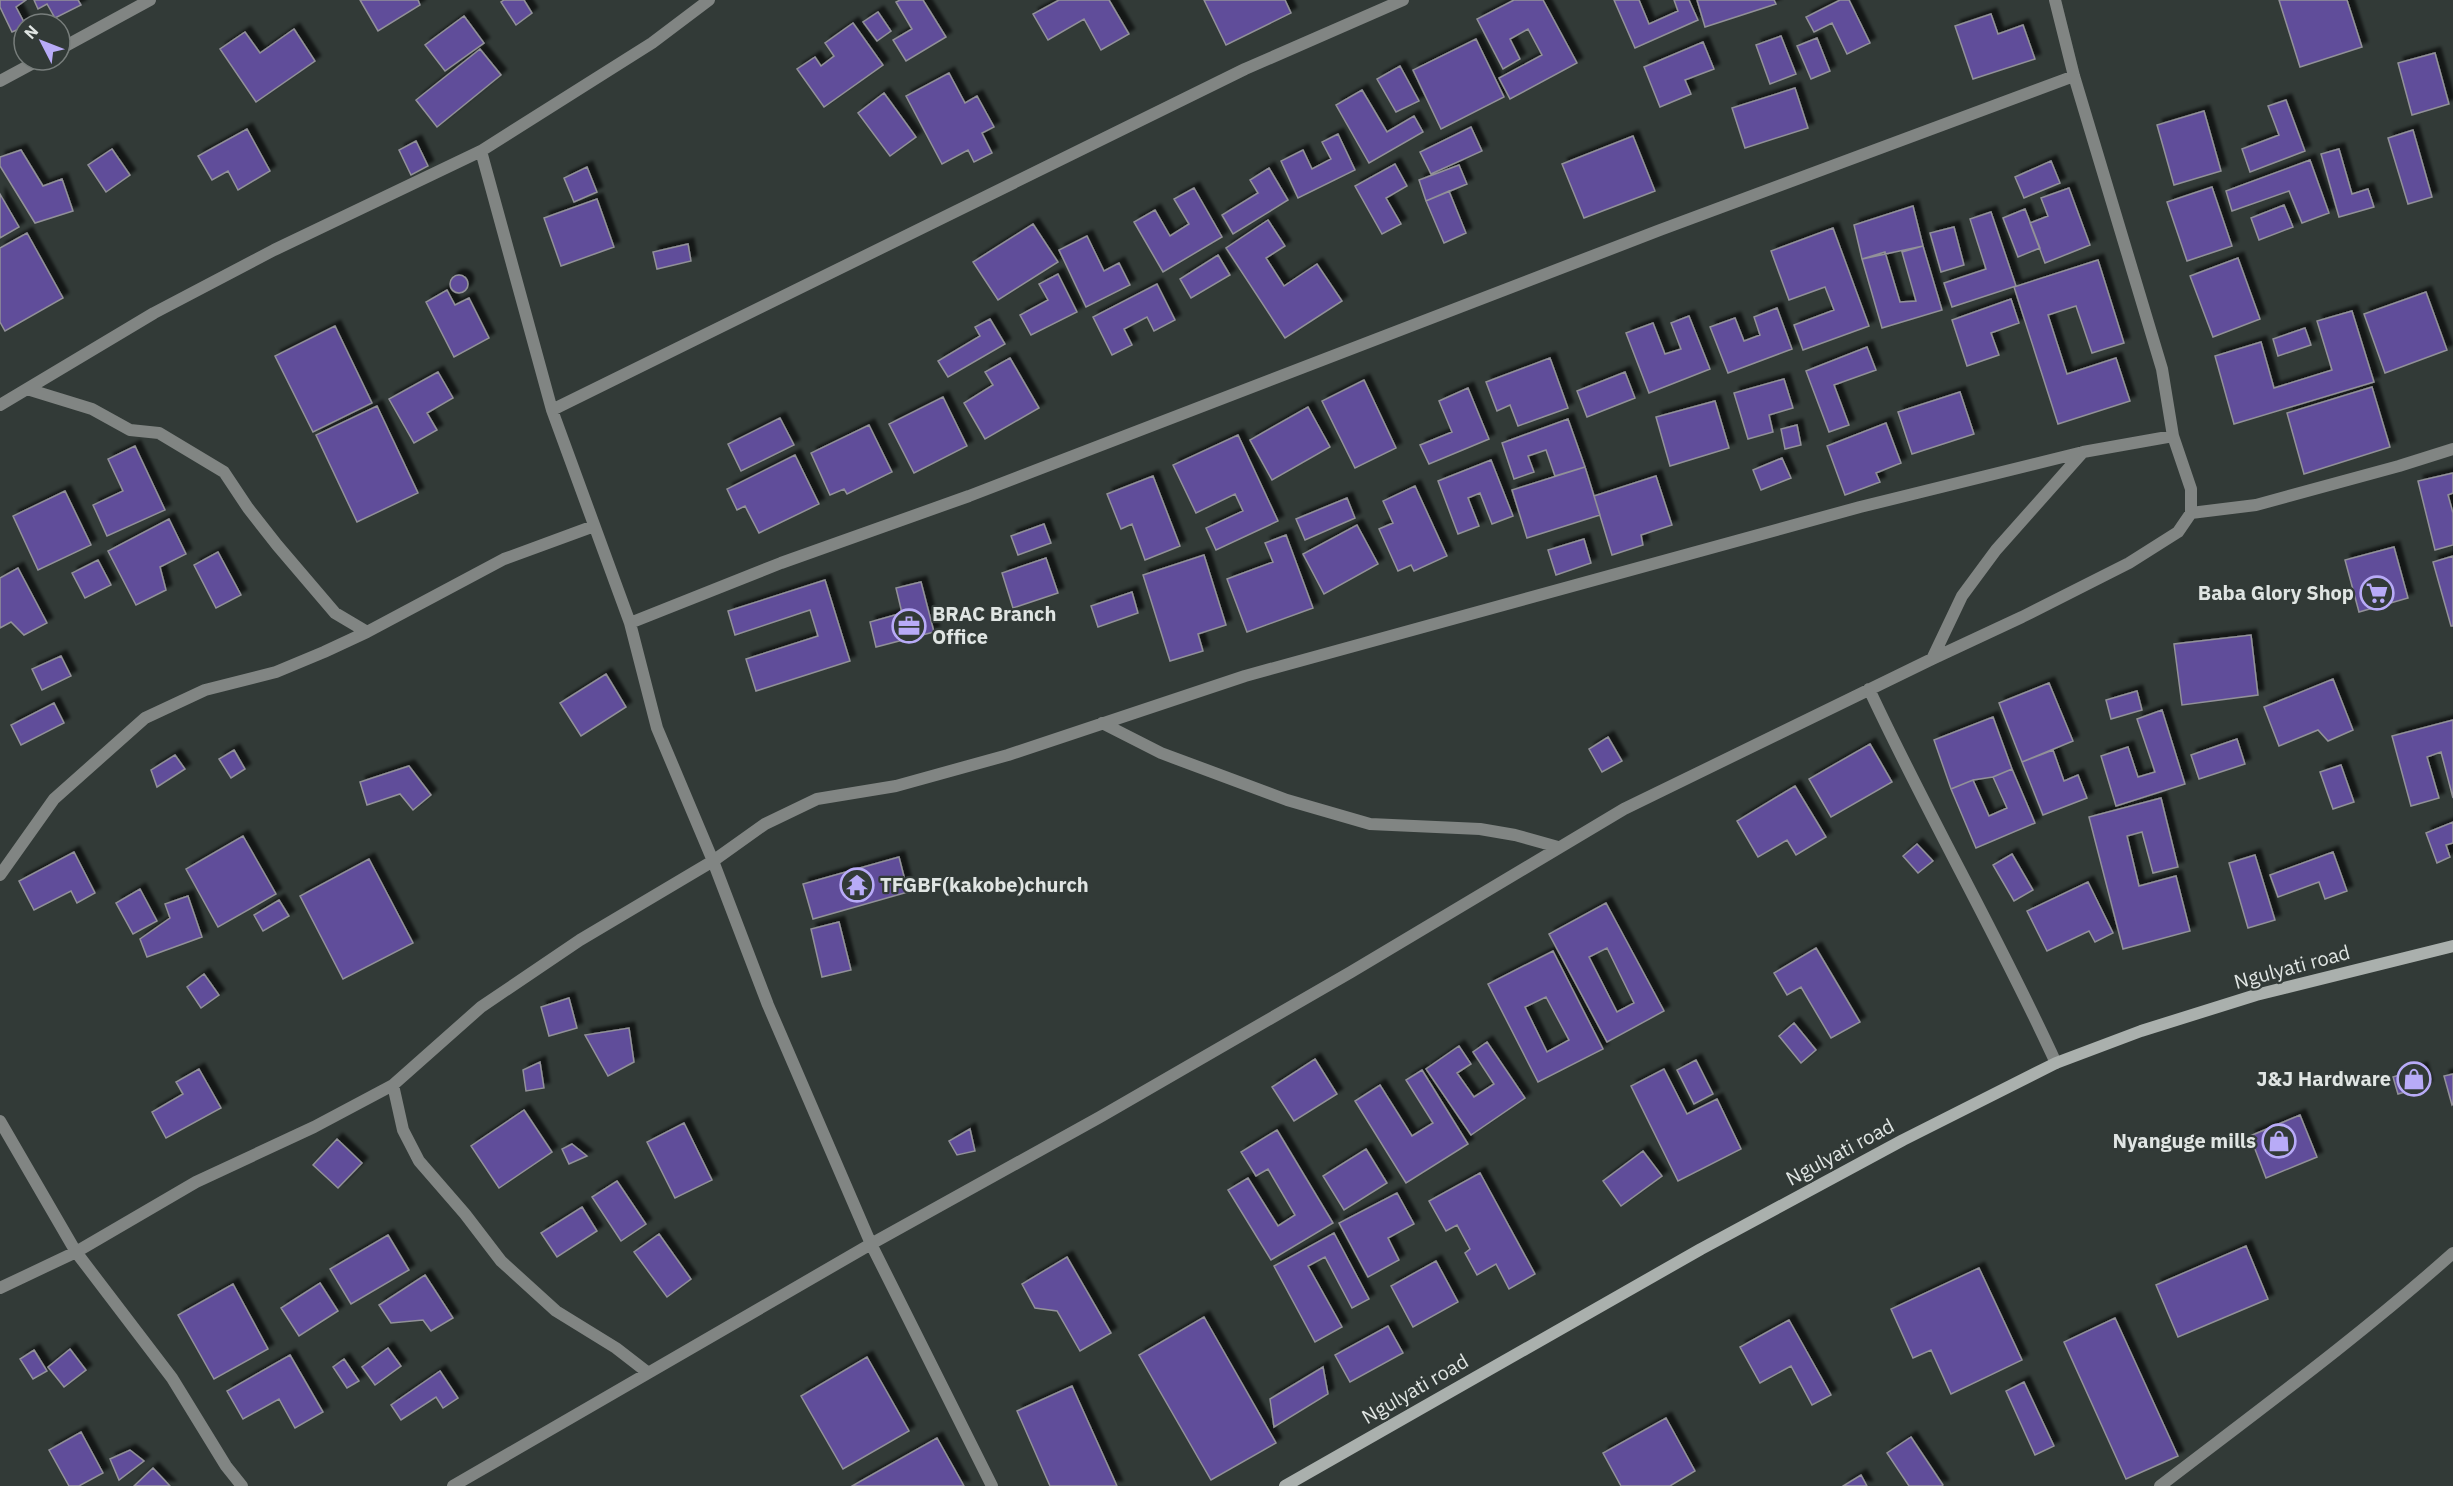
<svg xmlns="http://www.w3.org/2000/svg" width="2453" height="1486" font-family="'IBM Plex Sans',sans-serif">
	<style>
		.building { fill: #604e9a; stroke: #929199; stroke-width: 1.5; fill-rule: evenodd; filter: url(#shadow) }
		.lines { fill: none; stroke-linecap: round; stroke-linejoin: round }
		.street { stroke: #818583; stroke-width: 12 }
		.secondary { stroke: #aab0ad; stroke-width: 12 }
		.labels { text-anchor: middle; stroke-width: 4.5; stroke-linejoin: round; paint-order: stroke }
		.poi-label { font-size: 20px; font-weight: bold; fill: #e0e5e3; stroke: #323a37; text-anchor: end }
		.street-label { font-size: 20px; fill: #e0e5e3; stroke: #323a37 }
	</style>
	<defs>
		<filter id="shadow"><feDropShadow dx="5.5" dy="-5.5" stdDeviation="1.5" flood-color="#0009"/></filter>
	</defs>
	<rect width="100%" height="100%" fill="#323a37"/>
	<path class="building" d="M0,0H26L16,7L25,24L24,27L12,32L0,7Z
		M34,0H78L81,5L55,18L47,4L38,9Z
		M360,0H418L420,5L378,31Z
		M504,0H524L532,13L516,25L501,2Z
		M900,0H923L946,37L906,61L893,40L912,29L896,2Z
		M1059,0H1109L1129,34L1101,50L1084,19L1048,40L1033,14Z
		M1204,0H1285L1291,13L1226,45Z
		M1514,0H1543L1577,63L1510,99L1499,78L1542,55L1528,29L1510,39L1520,59L1503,69L1477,19Z
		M1614,0H1639L1649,24L1678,11L1674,0H1689L1698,20L1635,48Z
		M1697,0H1774L1776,4L1705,27Z
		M1840,0H1849L1870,43L1847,54L1832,23L1814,32L1806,17Z
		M2279,0H2347L2362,47L2300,67Z
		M878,12L891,31L877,41L863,22Z
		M1991,14L1998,34L2023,25L2035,59L1973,79L1955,26Z
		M464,16L484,43L445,71L425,45Z
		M853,23L883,65L824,107L797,69L815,57L821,66L834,56L825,43Z
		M294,29L315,61L256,102L220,49L245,32L260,53Z
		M1781,36L1796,74L1770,84L1756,45Z
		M1817,38L1830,71L1811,79L1797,46Z
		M1476,39L1504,97L1441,129L1413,70Z
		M1703,42L1714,69L1685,80L1691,94L1660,107L1644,67Z
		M480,49L501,75L437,127L416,100Z
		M2435,53L2449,104L2412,115L2398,63Z
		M1400,66L1419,101L1396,112L1377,79Z
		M949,73L965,103L977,96L994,127L982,133L992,153L974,162L968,150L942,164L906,96Z
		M1795,88L1808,128L1745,148L1732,108Z
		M1362,90L1387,132L1414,116L1423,132L1369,163L1336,105Z
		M884,93L916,137L890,156L858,113Z
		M2286,100L2305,151L2250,172L2242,149L2279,135L2268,106Z
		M2204,111L2221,171L2174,185L2157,125Z
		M1471,127L1482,151L1431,174L1420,152Z
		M247,129L270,171L238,190L228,171L212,180L198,156Z
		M2413,130L2432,197L2408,204L2388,138Z
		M1338,134L1355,170L1298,198L1281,161L1303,150L1312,169L1331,159L1322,142Z
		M1633,136L1655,191L1584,218L1562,164Z
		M416,141L428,166L411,175L399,150Z
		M112,149L130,175L106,192L88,165Z
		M2339,149L2352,194L2368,189L2374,207L2339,217L2321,154Z
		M21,150L43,186L62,179L73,211L35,223L0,166V157Z
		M2310,160L2329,213L2302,223L2289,191L2232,211L2226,191Z
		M2051,161L2060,183L2024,198L2015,177Z
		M1395,164L1407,186L1386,198L1401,224L1382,234L1355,186Z
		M1459,165L1467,184L1426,201L1419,180Z
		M587,167L597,192L574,202L564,178Z
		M1269,168L1288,200L1233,234L1222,215L1258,193L1250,180Z
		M2212,187L2232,246L2187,261L2167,202Z
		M1194,188L1222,237L1163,272L1134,222L1155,210L1170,236L1189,224L1174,199Z
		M2069,188L2090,245L2045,263L2030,223L2048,216L2041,198Z
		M1449,191L1466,233L1444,243L1426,201Z
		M0,194L19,227L0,238Z
		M597,199L614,247L561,266L544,218Z
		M2284,205L2293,227L2259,240L2251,218Z
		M1913,206L1923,246L1862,259L1854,225Z
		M2025,209L2040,248L2018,257L2003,218Z
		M1991,212L2016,286L1952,307L1944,283L1986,269L1970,219Z
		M1268,220L1285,246L1266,258L1284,286L1317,264L1342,301L1285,338L1226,248Z
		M1033,224L1058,262L998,300L973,262Z
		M1954,227L1964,265L1941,272L1930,233Z
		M1833,228L1869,326L1803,350L1794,325L1834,310L1825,287L1789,300L1771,251Z
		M27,233L63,298L5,331L0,322V248Z
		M1087,236L1104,271L1119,263L1130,285L1086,307L1059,250Z
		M688,244L691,261L657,269L653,252Z
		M1923,246L1942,310L1882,328L1862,259L1885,252L1900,302L1916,301L1902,252Z
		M1218,255L1230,275L1191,298L1180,279Z
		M2238,258L2260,319L2213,337L2190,276Z
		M2098,260L2124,343L2092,353L2076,306L2048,315L2067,374L2116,358L2130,401L2058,424L2014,287Z
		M1058,274L1077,312L1031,335L1020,315L1048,300L1039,284Z
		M450 284a9 9 0 1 1 18 0a9 9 0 1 1-18 0Z
		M1157,284L1175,320L1154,331L1147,317L1124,329L1132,345L1112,355L1093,317Z
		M447,290L455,305L469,298L489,338L454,357L426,302Z
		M2426,292L2447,350L2385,373L2364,314Z
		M2011,299L2019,323L1991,333L1999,355L1967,366L1952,320Z
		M1777,308L1792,349L1728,373L1710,327L1735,318L1744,341L1760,335L1754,317Z
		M2352,311L2374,382L2234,424L2215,356L2261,342L2274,388L2332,370L2317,321Z
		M1689,316L1710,369L1649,393L1626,333L1653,323L1665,354L1681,349L1671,323Z
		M990,319L1005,344L948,377L938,361L980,336L975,327Z
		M335,326L372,403L313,432L275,356Z
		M2305,328L2311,345L2278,356L2273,339Z
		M1867,347L1876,370L1834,385L1849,425L1829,432L1806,371Z
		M1010,358L1039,408L985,439L964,403L993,385L985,372Z
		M1550,358L1568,408L1518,426L1510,405L1497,411L1486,382Z
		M438,372L453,398L427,413L437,430L414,443L389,399Z
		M1625,372L1635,398L1587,417L1577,391Z
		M1784,379L1793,408L1769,415L1773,432L1748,439L1734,393Z
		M1364,380L1396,448L1355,468L1322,401Z
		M2372,387L2390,447L2304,474L2287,413Z
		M1468,388L1489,439L1429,464L1420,445L1452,432L1439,401Z
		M1960,392L1974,434L1912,454L1898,412Z
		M943,397L967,446L914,473L889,424Z
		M1715,401L1729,448L1670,466L1656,417Z
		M377,406L418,493L357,522L316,435Z
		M1308,407L1330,447L1272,480L1250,440Z
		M780,418L794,445L741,471L728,444Z
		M1568,419L1585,467L1555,476L1546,450L1528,456L1534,472L1514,479L1502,443Z
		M1886,423L1901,463L1876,473L1880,482L1845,495L1827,446Z
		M869,425L892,472L847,494L844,489L830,495L811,453Z
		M1797,425L1801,445L1785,449L1781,429Z
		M1238,435L1278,521L1216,550L1206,528L1243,511L1235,494L1196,513L1173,465Z
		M135,446L165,510L107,536L93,505L123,491L108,459Z
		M795,455L819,504L759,533L745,506L737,510L727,489Z
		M1782,458L1791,478L1761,490L1753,470Z
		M1491,460L1513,516L1492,524L1480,493L1468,498L1479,526L1458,534L1438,481Z
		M1585,467L1600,515L1527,538L1512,490Z
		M2453,473V493L2448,495L2453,513V545L2435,550L2418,481Z
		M1153,476L1180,546L1145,560L1132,524L1121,529L1107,494Z
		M1656,476L1672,525L1641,535L1643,545L1612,555L1594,496Z
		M1415,486L1447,556L1414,571L1411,565L1398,571L1379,529L1393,523L1383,501Z
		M65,491L91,545L38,570L13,516Z
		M1347,498L1355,518L1305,540L1296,519Z
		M169,519L186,554L160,567L166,590L136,605L108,551Z
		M1044,524L1051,543L1018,555L1011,536Z
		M1357,525L1378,564L1324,594L1303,554Z
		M1286,535L1313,608L1247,632L1227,579L1273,562L1265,543Z
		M1584,539L1591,563L1556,575L1548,550Z
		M2394,547L2408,598L2359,612L2345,560Z
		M218,552L241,595L216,608L194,565Z
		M1204,555L1226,625L1198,634L1203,651L1170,661L1143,575Z
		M2453,556V626H2451L2433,562Z
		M1046,558L1058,593L1013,608L1002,573Z
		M98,560L111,585L85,598L72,573Z
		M18,568L47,623L24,635L11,622L0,628V578Z
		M825,580L850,661L756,691L746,659L818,636L810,610L735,635L728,611Z
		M921,582L934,632L876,647L870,622L902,613L896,588Z
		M1132,592L1138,613L1098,627L1091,606Z
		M2251,635L2258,695L2182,705L2174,644Z
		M61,656L71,676L42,690L32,669Z
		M606,674L626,707L581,736L560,703Z
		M2333,679L2353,730L2328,741L2318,730L2279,746L2264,707Z
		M2049,683L2073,741L2022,762L1999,703Z
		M2137,691L2142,710L2111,719L2106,700Z
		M54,703L64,723L21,745L11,725Z
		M2162,710L2185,784L2116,806L2101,756L2128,747L2138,777L2155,772L2137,719Z
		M1993,717L2012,769L1993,777L1973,780L1951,789L1934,740Z
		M2453,720V798L2441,752L2427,757L2439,798L2411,806L2392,736Z
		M1608,737L1622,761L1602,772L1589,749Z
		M2237,739L2245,764L2199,779L2191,755Z
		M1870,744L1892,782L1831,817L1809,779Z
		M234,750L245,769L231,778L219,759Z
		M2053,750L2064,781L2078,775L2087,798L2043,815L2022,762Z
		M175,755L185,769L157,787L151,770Z
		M2341,765L2354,802L2333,809L2320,772Z
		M409,766L431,795L413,810L400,794L367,805L360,782Z
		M2012,769L2035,823L1976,848L1951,789L1973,780L1989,816L2007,808L1993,777Z
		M1795,786L1826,837L1796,855L1787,840L1758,857L1737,821Z
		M2161,798L2178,867L2153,873L2142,832L2127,836L2139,886L2176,876L2190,931L2123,949L2089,817Z
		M2453,822V843L2446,845L2450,857L2437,863L2426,833Z
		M243,836L276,894L218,927L186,869Z
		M1917,844L1933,861L1918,873L1903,856Z
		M74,852L95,893L77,903L71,891L34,910L19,881Z
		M2333,852L2347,891L2325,899L2319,882L2278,897L2270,875Z
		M2012,854L2033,890L2014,901L1993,865Z
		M2255,855L2275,920L2248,928L2229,863Z
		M899,857L908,892L813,919L803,884Z
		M369,859L413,943L343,979L300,896Z
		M2088,882L2113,933L2095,942L2089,931L2047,951L2027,911Z
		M140,889L157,921L133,934L116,903Z
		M188,896L202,937L147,957L140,939L170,918L165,904Z
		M279,900L289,916L263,931L254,915Z
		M1606,903L1664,1011L1607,1042L1549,934ZM1607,948L1634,1003L1617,1012L1589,957Z
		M839,922L851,970L822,977L811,929Z
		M1816,948L1860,1022L1831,1038L1801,987L1787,995L1774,973Z
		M1553,951L1603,1049L1538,1082L1488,984ZM1546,997L1569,1040L1547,1052L1525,1007Z
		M204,974L219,995L201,1008L187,987Z
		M569,998L577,1028L549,1036L541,1007Z
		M1794,1023L1816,1050L1801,1063L1779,1036Z
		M629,1028L634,1062L608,1076L585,1035Z
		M1487,1042L1525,1098L1471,1135L1426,1069L1459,1046L1471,1064L1457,1073L1474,1097L1494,1084L1473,1052Z
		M1315,1059L1337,1094L1294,1121L1272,1087Z
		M1696,1060L1713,1094L1694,1104L1677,1070Z
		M540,1062L544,1088L526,1091L523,1070Z
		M2422,1068L2427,1086L2398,1094L2393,1077Z
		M199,1069L221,1108L166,1138L152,1112L183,1094L176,1082Z
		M1664,1069L1687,1114L1717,1099L1741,1149L1678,1181L1631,1086Z
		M1422,1070L1468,1144L1406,1183L1355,1101L1380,1085L1412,1136L1433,1123L1406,1080Z
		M2453,1074V1104L2452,1105L2444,1076Z
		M524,1110L552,1152L499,1188L471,1146Z
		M2300,1115L2317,1157L2266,1178L2250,1136Z
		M684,1123L712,1180L675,1198L647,1142Z
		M970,1129L975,1151L957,1155L949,1141Z
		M1277,1130L1333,1223L1271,1260L1228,1190L1248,1178L1278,1226L1295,1215L1268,1169L1256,1176L1241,1152Z
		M337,1139L362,1163L338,1188L313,1165Z
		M572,1144L587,1156L569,1164L562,1149Z
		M1366,1149L1387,1183L1344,1210L1323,1176Z
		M1643,1151L1662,1176L1621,1206L1603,1181Z
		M1480,1173L1535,1274L1509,1289L1496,1264L1477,1275L1465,1253L1470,1249L1457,1225L1446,1231L1429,1201Z
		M617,1181L646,1224L621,1241L592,1197Z
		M1397,1193L1414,1224L1388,1238L1399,1260L1368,1277L1339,1223Z
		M582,1207L597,1231L557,1257L541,1233Z
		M1334,1233L1369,1299L1352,1308L1325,1257L1308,1266L1342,1327L1315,1342L1274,1266Z
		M659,1234L691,1279L667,1297L634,1252Z
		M388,1235L409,1270L351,1304L330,1269Z
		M2246,1246L2268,1299L2178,1337L2156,1285Z
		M1067,1257L1111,1333L1080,1351L1057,1311L1035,1308L1022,1284Z
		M1436,1261L1458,1302L1413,1327L1391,1286Z
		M1979,1268L2022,1360L1951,1394L1931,1350L1913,1358L1891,1309Z
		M425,1275L453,1318L431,1331L423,1320L391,1323L379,1305Z
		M320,1283L338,1311L299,1336L281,1308Z
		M233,1284L268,1349L214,1379L178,1315Z
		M1204,1317L1276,1443L1211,1480L1139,1355Z
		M2115,1318L2178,1456L2126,1479L2064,1342Z
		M1789,1320L1831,1395L1812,1405L1791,1366L1760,1383L1740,1347Z
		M1388,1326L1403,1353L1350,1382L1335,1355Z
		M388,1348L401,1366L375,1385L362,1367Z
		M70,1349L86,1370L64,1387L48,1367Z
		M34,1350L47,1371L33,1379L20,1359Z
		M290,1355L323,1412L295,1428L279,1399L243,1419L227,1391Z
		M867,1357L909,1431L843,1469L801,1396Z
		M344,1359L359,1381L347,1388L333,1367Z
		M1323,1367L1328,1394L1274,1427L1270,1399Z
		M440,1371L458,1398L443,1408L436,1397L401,1420L391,1405Z
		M2024,1382L2054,1446L2035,1455L2006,1391Z
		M1072,1386L1117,1486H1050L1017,1411Z
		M1666,1418L1695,1471L1670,1486H1621L1603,1453Z
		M81,1432L103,1473L79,1486H69L49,1450Z
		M1911,1437L1943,1485L1942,1486H1909L1887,1453Z
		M937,1438L964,1486H852Z
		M130,1450L144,1461L119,1480L110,1459Z
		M153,1468L170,1486H134Z
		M1861,1475L1867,1486H1843Z"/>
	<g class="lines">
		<path class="street" d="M60,49L150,0
			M0,81L39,60
			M27,389L92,409L130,430L159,433L224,472L248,508L277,545L335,613L367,632
			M0,405L154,313L274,250L481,151L652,43L709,0
			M552,410L1245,69L1403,0
			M2191,513L2256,505L2399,466L2453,449
			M630,623L781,563L969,496L1660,230L2074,76
			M1932,659L1962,596L1996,550L2083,452
			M1869,689C1928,816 1998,936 2056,1063
			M1102,723L1161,753L1287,800L1370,824L1480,829L1515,835L1558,847
			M0,875L54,799L145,718L205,690L276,672L324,652L367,632L504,559L594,526
			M393,1085L403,1130L419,1161L465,1214L501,1261L556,1311L616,1348L647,1372
			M0,1121L76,1252L172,1378L226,1466L242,1486
			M0,1288L76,1252L196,1182L314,1127L393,1085L481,1007L580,940L713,861L765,824L817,799L896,786L1008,755L1245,676L1860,507L2083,452L2173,436
			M453,1486L871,1244L768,1005L713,861L657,728L630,623L552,410L481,151
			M992,1486L871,1244L1100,1117L1351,972L1624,809L1932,659L2022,617L2129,563L2178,532L2191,513V489L2173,436L2162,369L2074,76L2055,0
			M2160,1486C2259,1410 2360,1336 2453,1253"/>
		<path class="secondary" d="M1285,1486L1701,1249L1903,1140L2056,1063L2141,1031L2256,995L2453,946"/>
	</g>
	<defs>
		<g id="supermarket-ring" transform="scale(1.725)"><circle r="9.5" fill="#323a37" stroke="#b8abf7" stroke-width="1.5"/><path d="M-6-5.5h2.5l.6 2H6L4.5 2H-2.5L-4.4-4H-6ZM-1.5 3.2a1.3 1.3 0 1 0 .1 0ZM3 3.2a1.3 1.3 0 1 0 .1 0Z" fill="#b8abf7"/></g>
		<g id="office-ring" transform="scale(1.725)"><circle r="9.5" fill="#323a37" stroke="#b8abf7" stroke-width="1.5"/><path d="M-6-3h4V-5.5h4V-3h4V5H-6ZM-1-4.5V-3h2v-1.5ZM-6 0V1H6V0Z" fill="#b8abf7"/></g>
		<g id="temple-ring" transform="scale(1.725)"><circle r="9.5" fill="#323a37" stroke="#b8abf7" stroke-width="1.5"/><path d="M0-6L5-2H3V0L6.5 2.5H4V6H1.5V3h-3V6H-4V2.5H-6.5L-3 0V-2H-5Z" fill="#b8abf7"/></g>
		<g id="shop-ring" transform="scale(1.725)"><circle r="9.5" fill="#323a37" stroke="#b8abf7" stroke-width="1.5"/><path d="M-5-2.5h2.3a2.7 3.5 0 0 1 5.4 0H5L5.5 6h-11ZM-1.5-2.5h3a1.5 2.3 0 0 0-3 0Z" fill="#b8abf7"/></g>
	</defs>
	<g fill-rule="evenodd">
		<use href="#supermarket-ring" x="2377" y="593"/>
		<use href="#office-ring" x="909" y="626"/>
		<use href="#temple-ring" x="857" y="885"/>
		<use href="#shop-ring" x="2414" y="1079"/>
		<use href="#shop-ring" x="2279" y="1141"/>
	</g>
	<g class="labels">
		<g class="poi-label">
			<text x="2354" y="600">Baba Glory Shop</text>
			<text x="932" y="621" text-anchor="start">BRAC Branch<tspan x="932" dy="23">Office</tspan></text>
			<text x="880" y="892" text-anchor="start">TFGBF(kakobe)church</text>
			<text x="2391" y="1086">J&amp;J Hardware</text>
			<text x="2256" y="1148">Nyanguge mills</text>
		</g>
		<g class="street-label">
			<text transform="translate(2292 967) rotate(-15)" y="7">Ngulyati road</text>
			<text transform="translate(1840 1152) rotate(-28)" y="7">Ngulyati road</text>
			<text transform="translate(1415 1389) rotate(-30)" y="7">Ngulyati road</text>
		</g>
	</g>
	<g transform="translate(42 42) rotate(312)"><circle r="28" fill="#323a37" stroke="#787e7c" stroke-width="1.5"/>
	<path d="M0-4.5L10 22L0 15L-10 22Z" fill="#b8abf7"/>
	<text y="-9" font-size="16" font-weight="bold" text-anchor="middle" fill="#e0e5e3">N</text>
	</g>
</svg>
